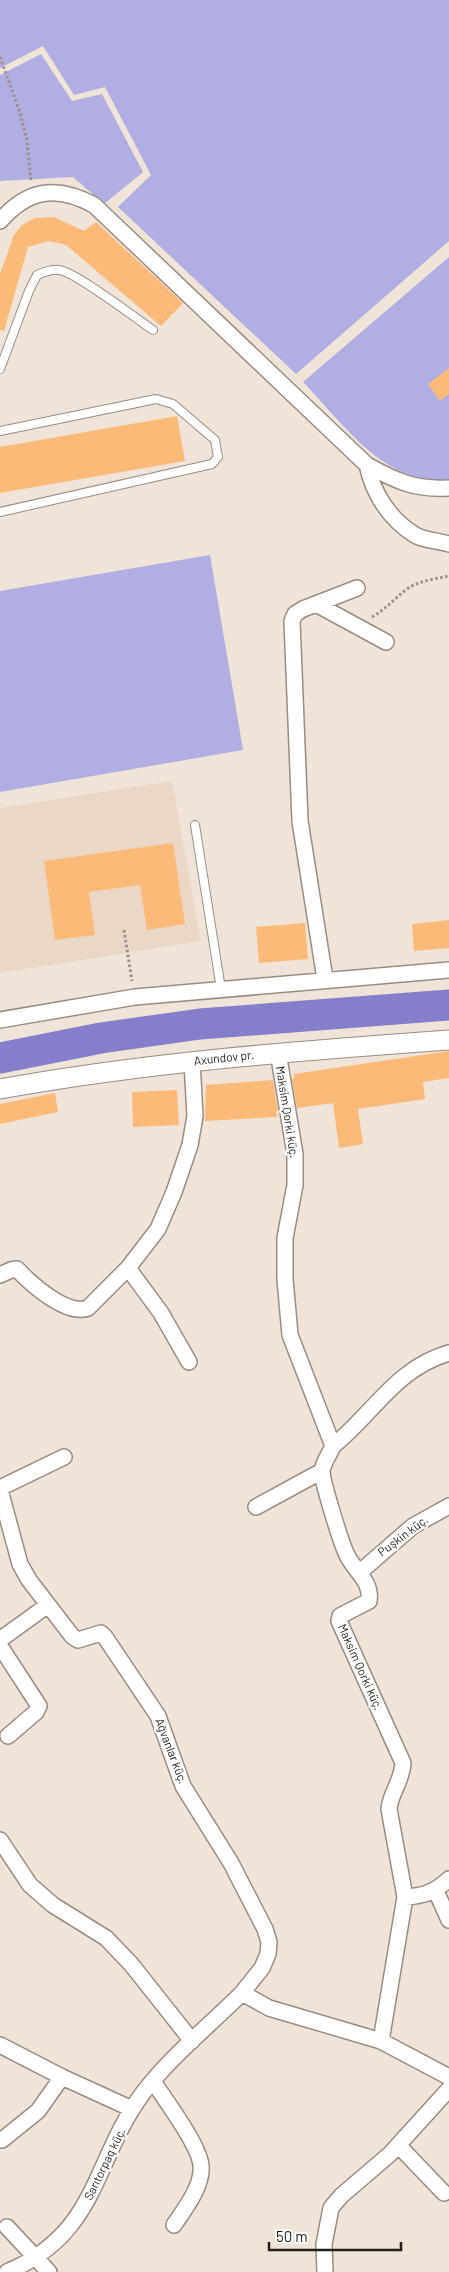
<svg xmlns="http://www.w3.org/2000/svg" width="449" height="2272" font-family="Barlow,sans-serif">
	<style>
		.built { fill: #ead7c6 }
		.green { fill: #b0aee2 }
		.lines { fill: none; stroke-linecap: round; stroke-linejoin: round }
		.river { stroke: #857eca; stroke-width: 31 }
		.building { fill: #fbba78 }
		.service-casing { stroke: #998d82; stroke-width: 10 }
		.minor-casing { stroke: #998d82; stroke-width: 18 }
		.tertiary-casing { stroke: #998d82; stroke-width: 21 }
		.path { stroke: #9b9189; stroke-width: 3; stroke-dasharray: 2.5 2.5; stroke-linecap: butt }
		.service { stroke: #fff; stroke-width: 8 }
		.minor { stroke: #fff; stroke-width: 15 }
		.tertiary { stroke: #fff; stroke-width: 19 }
		.labels { text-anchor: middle; stroke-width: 4.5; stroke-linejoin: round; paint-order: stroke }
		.street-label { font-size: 12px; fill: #241f1b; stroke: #fff }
	</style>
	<rect width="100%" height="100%" fill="#f0e3d7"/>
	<path class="built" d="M172,781L201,941L0,973V808Z"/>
	<path class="green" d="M0,0H449V241L296,374L118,207L151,175L105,87L74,95L43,46L0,68Z
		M41,54L72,101L102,94L143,172L104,204L73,177L0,181V75Z
		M449,257V480C384,486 343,423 303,382Z
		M210,555L243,750L0,792V591Z"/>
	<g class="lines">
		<path class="river" d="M0,1058L101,1038L200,1024L449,1005"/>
	</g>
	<path class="building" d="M54,217L84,231L96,222L183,303L161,326L66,245L49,241L28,247L4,331L0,330V274L14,235L22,225L35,218Z
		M449,368V394L440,401L428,384Z
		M177,416L185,461L0,493V447Z
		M173,843L185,924L147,930L140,885L89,892L95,935L55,940L44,861Z
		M449,920V948L414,951L412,924Z
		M305,923L308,959L259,963L256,927Z
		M449,1051V1078L423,1082L425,1099L358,1109L363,1144L339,1148L333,1103L297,1108L292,1079L294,1078V1074Z
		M273,1080L278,1111H276L277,1117L205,1121L206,1085Z
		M177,1090L179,1125L133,1127L132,1092Z
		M55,1093L58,1112L0,1124V1104Z"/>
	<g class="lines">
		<g class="service-casing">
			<path id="service" d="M0,369L29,291L37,275C44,272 52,269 59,270C74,271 137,319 153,330
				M0,431L156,399L173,404L215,440L218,457L212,464L0,512
				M195,825L221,989"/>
		</g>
		<g class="minor-casing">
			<path id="minor" d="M0,221C28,189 56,185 94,205L367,465C396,481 415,490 449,488
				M367,465C373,493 389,519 415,535C423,540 439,541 449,544
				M316,604L386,642
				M325,979L300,821L292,621L295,614L303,609L357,588
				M0,1020L135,997L449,970
				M278,1052L295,1154V1185L285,1238V1279L290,1335L333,1446C330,1453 323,1463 322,1471C322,1481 342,1547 348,1557C356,1572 372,1582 369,1601L340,1616L339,1621L403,1763C402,1782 391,1791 389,1809L405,1897L381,2041
				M128,1268L161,1313L189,1362
				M0,1275L11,1270L17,1269C32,1285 67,1316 88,1308L128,1268L158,1229L174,1192L190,1145L195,1116L192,1061
				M333,1446C374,1413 396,1368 449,1353
				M0,1488L64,1457
				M0,1490L20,1564L29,1580L72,1636L78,1640L101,1633L105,1637L158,1716L183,1786L231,1863L265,1929L269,1942L268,1954L262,1968L242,1993
				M256,1507L322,1471
				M360,1572L413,1526L449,1506
				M8,1736L36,1712L39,1706L0,1646L1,1639L48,1605
				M0,1840L30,1885L53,1905L106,1938L131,1964L192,2041
				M436,1891L449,1920
				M405,1897C424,1896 435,1892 449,1879
				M0,2045L62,2077L132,2109
				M153,2081C165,2100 200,2146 201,2166C203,2186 184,2210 174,2225
				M2,2140L38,2111L62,2077
				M398,2145L444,2193
				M7,2227L49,2272
				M7,2272C99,2233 92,2162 143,2093C171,2056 209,2026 242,1993L269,2008L381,2041L449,2077
				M325,2272L324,2244L331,2208L341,2196L390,2154L449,2089"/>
		</g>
		<g class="tertiary-casing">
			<path id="tertiary" d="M0,1089C149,1062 298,1051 449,1040"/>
		</g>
		<path class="path" d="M0,57L19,110L27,140L31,182
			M372,617C386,609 394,599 407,589C418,581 435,579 449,576
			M124,930L132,981"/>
		<use href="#service" class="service"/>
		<use href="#minor" class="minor"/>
		<use href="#tertiary" class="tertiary"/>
	</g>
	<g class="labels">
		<g class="street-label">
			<text transform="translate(224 1058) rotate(-6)" y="4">Axundov pr.</text>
			<text transform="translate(287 1112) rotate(81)" y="4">Maksim Qorki küç.</text>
			<text transform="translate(403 1536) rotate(-37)" y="4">Puşkin küç.</text>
			<text transform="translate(360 1667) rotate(66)" y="4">Maksim Qorki küç.</text>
			<text transform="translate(171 1751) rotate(69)" y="4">Ağvanlar küç.</text>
			<text transform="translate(105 2164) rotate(-64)" y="4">Sarıtorpaq küç.</text>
		</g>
	</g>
	<path d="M269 2242v8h132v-8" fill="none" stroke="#241f1b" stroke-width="2.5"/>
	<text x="276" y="2242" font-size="15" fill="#241f1b" stroke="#ffffff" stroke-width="4" paint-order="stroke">50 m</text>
</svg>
